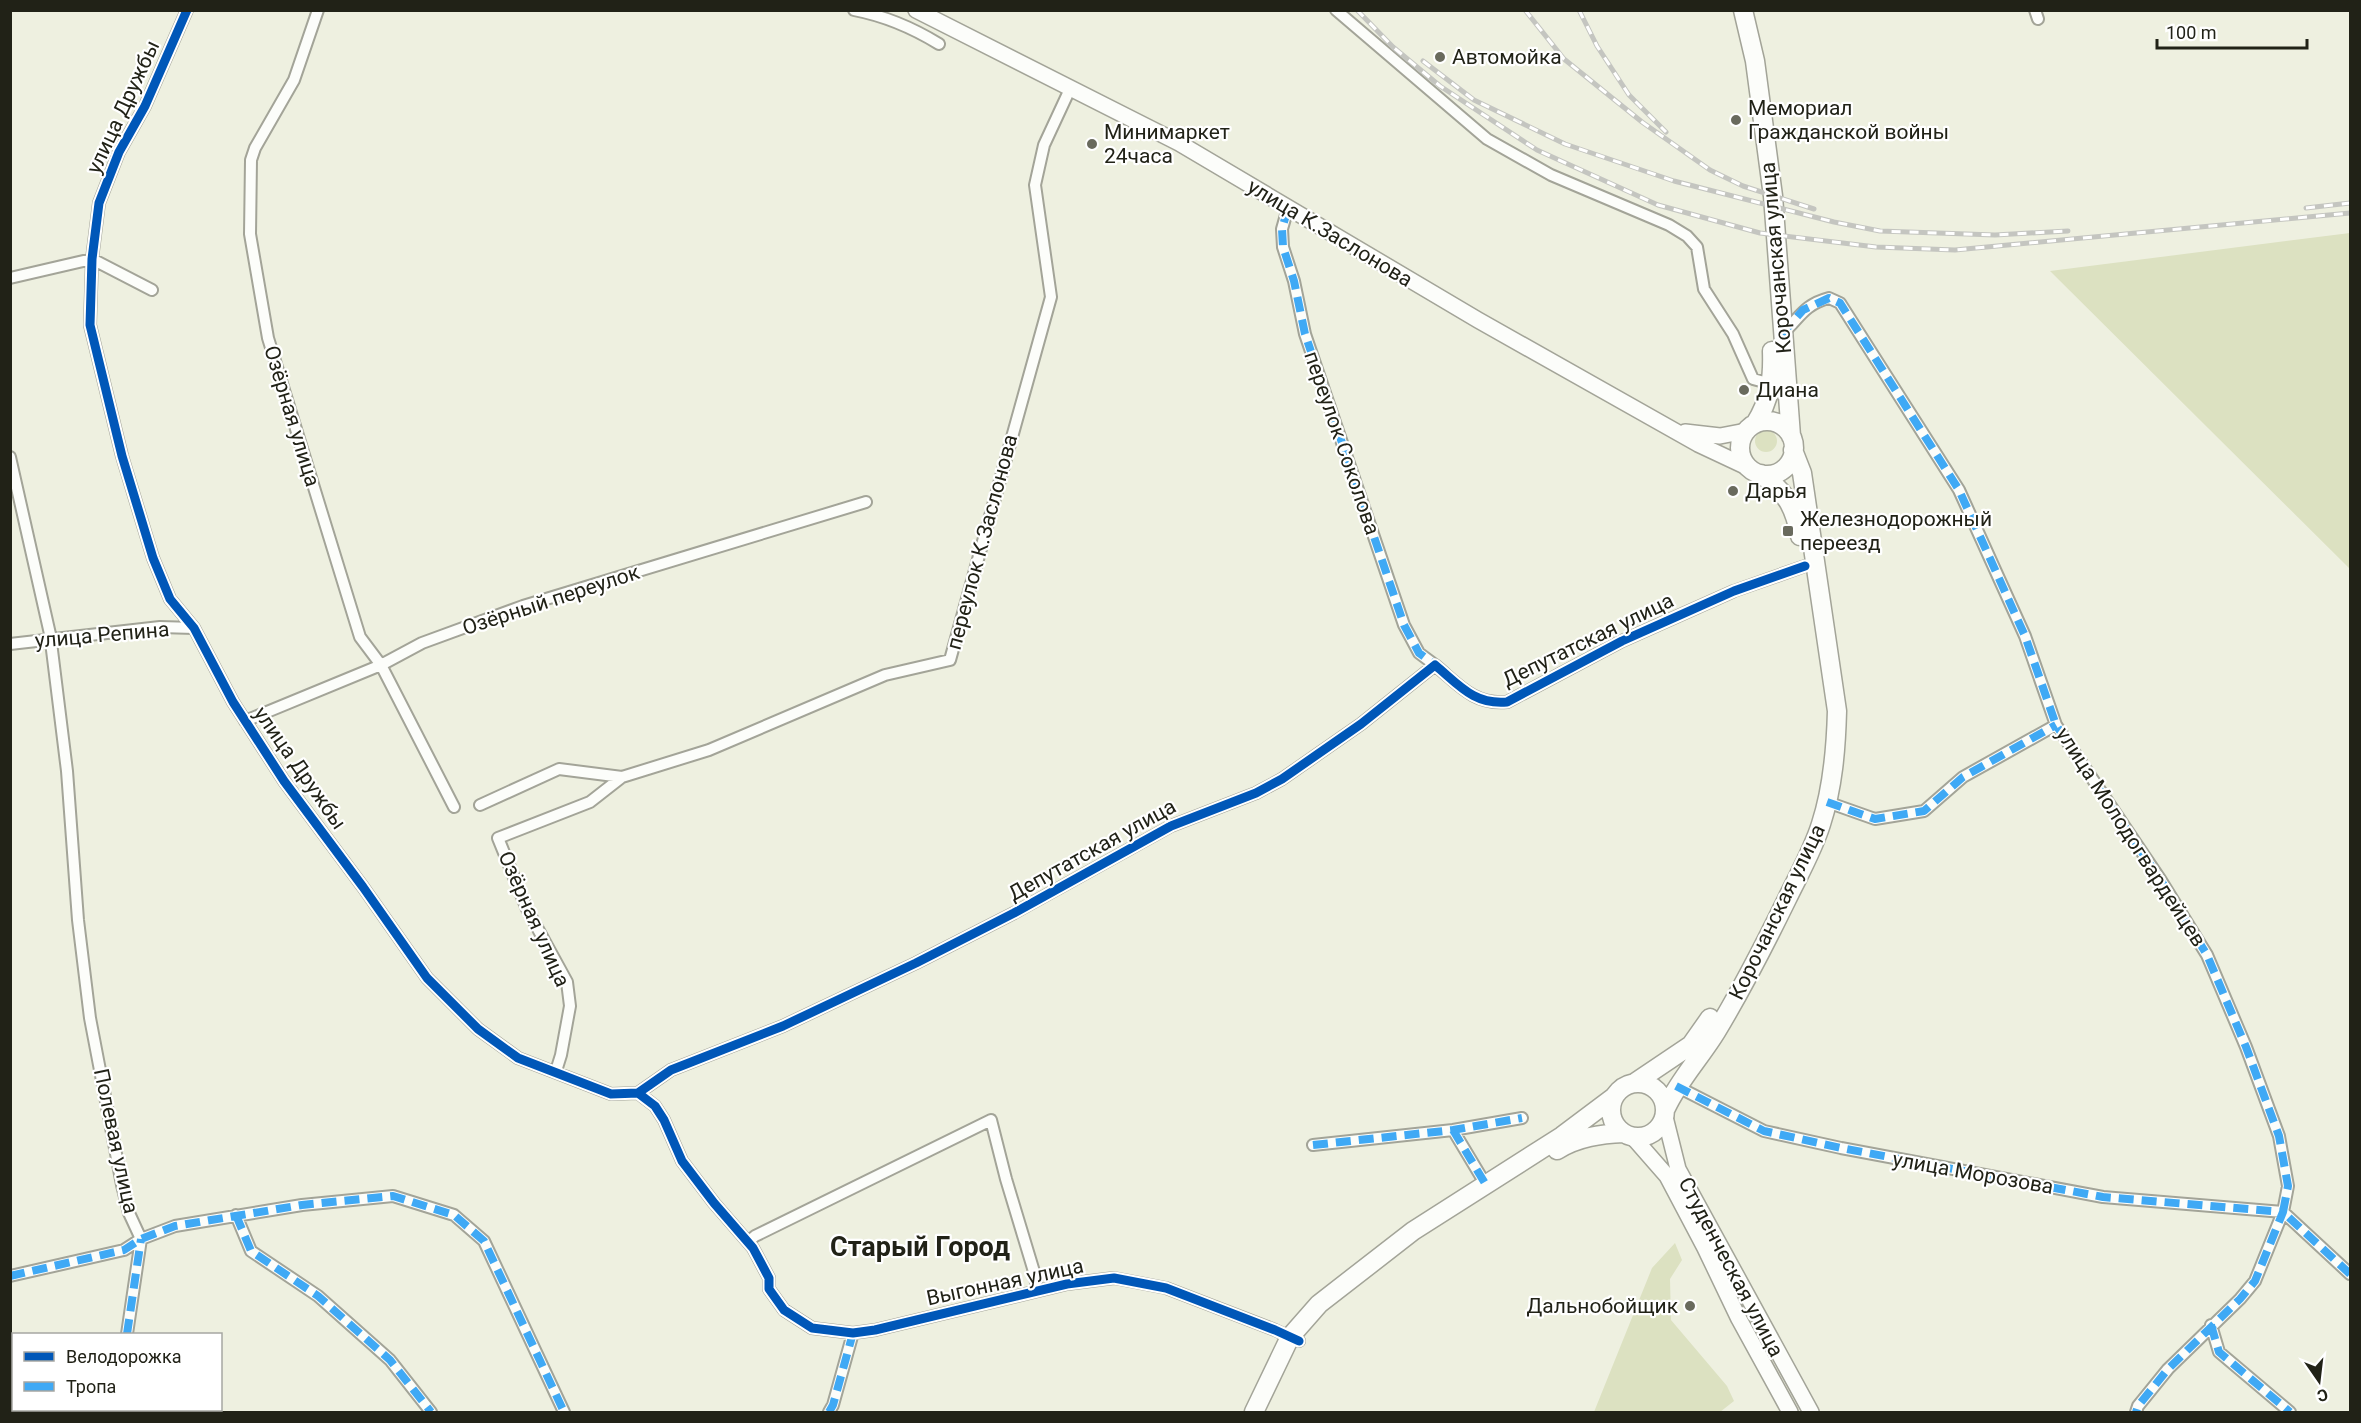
<svg xmlns="http://www.w3.org/2000/svg" width="2361" height="1423" font-family="Roboto,sans-serif">
	<style>
		.green { fill: #dce1c1 }
		.lines { fill: none; stroke-linecap: round; stroke-linejoin: round }
		.street-casing { stroke: #a3a498; stroke-width: 14 }
		.secondary-casing { stroke: #a3a498; stroke-width: 18 }
		.primary-casing { stroke: #a3a498; stroke-width: 21 }
		.street { stroke: #fcfdfa; stroke-width: 10 }
		.secondary { stroke: #fcfdfa; stroke-width: 15 }
		.primary { stroke: #fcfdfa; stroke-width: 18 }
		.rail-casing { stroke: #c4c5c0; stroke-width: 5 }
		.rail { stroke: #fff; stroke-width: 3; stroke-dasharray: 9; stroke-linecap: butt }
		.quiet { stroke: #3fa9f5; stroke-width: 8; stroke-dasharray: 15 8; stroke-linecap: butt }
		.cycleway-casing { stroke: #fff; stroke-width: 13 }
		.cycleway { stroke: #0057b8; stroke-width: 9 }
		.poi-dot { fill: #696a5d; stroke: #fff; stroke-width: 2 }
		.labels { text-anchor: middle; stroke-width: 4.5; stroke-linejoin: round; paint-order: stroke }
		.poi-label { font-size: 21px; fill: #212217; stroke: #fff; text-anchor: start }
		.street-label { font-size: 21px; fill: #212217; stroke: #fff }
		.district-label { font-size: 27px; font-weight: bold; fill: #212217; stroke: #fff }
	</style>
	<rect width="100%" height="100%" fill="#eef0e0"/>
	<path class="green" d="M2350,233V569L2050,271Z
		M1755 441a11 11 0 1 1 22 0a11 11 0 1 1-22 0Z
		M1675,1243L1682,1260L1670,1279L1671,1320L1727,1386L1734,1401L1720,1412H1594L1652,1268Z"/>
	<g class="lines">
		<g class="street-casing">
			<path id="street" d="M187,10L145,106L119,152L99,203L92,259L90,325L122,456L153,558L170,599L194,628L233,702L284,781L363,887L427,978L478,1029L518,1058L611,1094L638,1093L655,1106L664,1120L682,1161L714,1203L753,1248L769,1278V1289L784,1310L812,1328L853,1333L875,1330L1067,1284L1114,1278L1166,1288L1275,1330L1299,1341
				M318,10L294,80L255,148L251,160L250,234L268,338L360,637L381,665L454,807
				M854,10C885,16 913,28 939,44
				M1336,10L1487,139L1551,175L1669,225L1687,236L1697,247L1704,289L1733,334L1753,379L1772,384
				M2035,10L2038,19
				M1288,208L1282,229L1283,247L1294,281L1305,334L1404,625L1419,653L1435,665
				M10,278L92,259L152,290
				M1782,334C1800,318 1803,305 1829,298L1840,303L1959,490L2025,636L2056,725L2160,879L2207,955L2246,1047L2279,1136L2288,1186L2283,1212L2350,1274
				M10,457L50,634L67,771L78,920L90,1018L122,1185L129,1213L141,1239
				M10,644L160,627L194,628
				M245,721L381,665L422,643L523,606L866,502
				M1827,802L1875,819L1924,811L1963,777L2056,725
				M480,805L559,769L622,777L709,750L885,675L950,660L1051,297L1035,185L1044,145L1070,89
				M556,1071L561,1055L570,1006L567,982L527,909L498,838L590,802L622,777
				M1676,1086L1764,1131L1841,1148L2103,1197L2283,1212L2255,1281L2240,1299L2168,1369L2138,1406L2136,1412
				M638,1093L671,1070L783,1026L916,963L1014,913L1171,826L1256,793L1282,779L1361,724L1435,665C1459,685 1474,705 1507,702L1622,641L1734,591L1805,566
				M1453,1130L1486,1185
				M1313,1145L1453,1130L1522,1118
				M236,1215L251,1251L318,1296L390,1360L431,1412
				M748,1242L755,1236L991,1120L1006,1179L1035,1275L1037,1291
				M10,1276L124,1250L141,1239L175,1226L302,1205L393,1196L454,1215L484,1241L564,1412
				M2211,1325L2219,1352L2290,1412
				M127,1334L141,1239
				M116,1412V1410
				M829,1412L833,1405L853,1333"/>
		</g>
		<g class="secondary-casing">
			<path id="secondary" d="M916,10L1179,143L1478,320L1698,444L1747,467
				M1685,432L1720,436L1746,431
				M1665,1117L1678,1169L1811,1412
				M1632,1136L1667,1176L1705,1248L1739,1319L1790,1412"/>
		</g>
		<g class="primary-casing">
			<path id="primary" d="M1743,10L1755,61L1773,196L1791,436
				M1740 448a27 27 0 1 1 54 0a27 27 0 1 1-54 0Z
				M1755,424C1770,400 1773,379 1772,351
				M1761,474C1786,493 1794,505 1800,536
				M1636,1082L1691,1045L1710,1018
				M1611 1110a27 27 0 1 1 54 0a27 27 0 1 1-54 0Z
				M1666,1108C1679,1080 1700,1058 1716,1032C1742,989 1765,944 1787,899C1799,874 1813,850 1821,824C1833,787 1836,749 1837,711L1802,473L1793,450
				M1557,1150C1578,1137 1601,1134 1624,1133
				M1254,1412L1290,1337L1319,1304L1413,1231L1562,1136L1614,1097"/>
		</g>
		<use href="#street" class="street"/>
		<use href="#secondary" class="secondary"/>
		<use href="#primary" class="primary"/>
		<g class="rail-casing">
			<path id="rail" d="M1357,10L1393,47L1440,86L1537,150L1658,205L1760,233L1876,247L1955,250L2350,213
				M1525,10L1564,59L1642,122L1710,170L1743,186L1814,209
				M1579,10L1597,46L1629,95L1666,132
				M1423,61L1474,100L1565,144L1674,181L1834,222L1880,231L1995,235L2068,231
				M2306,208L2350,203"/>
		</g>
		<use href="#rail" class="rail"/>
		<path class="quiet" d="M1288,208L1282,229L1283,247L1294,281L1305,334L1404,625L1419,653L1435,665
			M1782,334L1803,310L1829,298L1840,303L1959,490L2025,636L2056,725L2160,879L2207,955L2246,1047L2279,1136L2288,1186L2283,1212L2350,1274
			M1827,802L1875,819L1924,811L1963,777L2056,725
			M1676,1086L1764,1131L1841,1148L2103,1197L2283,1212L2255,1281L2240,1299L2168,1369L2138,1406L2136,1412
			M1453,1130L1486,1185
			M1313,1145L1453,1130L1522,1118
			M236,1215L251,1251L318,1296L390,1360L431,1412
			M10,1276L124,1250L141,1239L175,1226L302,1205L393,1196L454,1215L484,1241L564,1412
			M2211,1325L2219,1352L2290,1412
			M127,1334L141,1239
			M116,1412V1410
			M829,1412L833,1405L853,1333H858"/>
		<g class="cycleway-casing">
			<path id="cycleway" d="M187,10L145,106L119,152L99,203L92,259L90,325L122,456L153,558L170,599L194,628L233,702L284,781L363,887L427,978L478,1029L518,1058L611,1094L638,1093L655,1106L664,1120L682,1161L714,1203L753,1248L769,1278V1289L784,1310L812,1328L853,1333L875,1330L1067,1284L1114,1278L1166,1288L1275,1330L1299,1341
				M638,1093L671,1070L783,1026L916,963L1014,913L1171,826L1256,793L1282,779L1361,724L1435,665C1459,685 1474,705 1507,702L1622,641L1734,591L1805,566"/>
		</g>
		<use href="#cycleway" class="cycleway"/>
	</g>
	<g class="poi-dot">
		<circle cx="1440" cy="57" r="6"/>
		<circle cx="1736" cy="120" r="6"/>
		<circle cx="1092" cy="144" r="6"/>
		<circle cx="1744" cy="390" r="6"/>
		<circle cx="1733" cy="491" r="6"/>
		<rect x="1782" y="525" width="12" height="12" rx="3"/>
		<circle cx="1690" cy="1306" r="6"/>
	</g>
	<g class="labels">
		<g class="poi-label">
			<text x="1452" y="64">Автомойка</text>
			<text x="1748" y="115">Мемориал<tspan x="1748" dy="24">Гражданской войны</tspan></text>
			<text x="1104" y="139">Минимаркет<tspan x="1104" dy="24">24часа</tspan></text>
			<text x="1756" y="397">Диана</text>
			<text x="1745" y="498">Дарья</text>
			<text x="1800" y="526">Железнодорожный<tspan x="1800" dy="24">переезд</tspan></text>
			<text x="1678" y="1313" text-anchor="end">Дальнобойщик</text>
		</g>
		<g class="street-label">
			<text transform="translate(123 107) rotate(-65)" y="7">улица Дружбы</text>
			<text transform="translate(1330 233) rotate(31)" y="7">улица К.Заслонова</text>
			<text transform="translate(1776 258) rotate(-95)" y="7">Корочанская улица</text>
			<text transform="translate(292 416) rotate(73)" y="7">Озёрная улица</text>
			<text transform="translate(1342 443) rotate(71)" y="7">переулок Соколова</text>
			<text transform="translate(982 542) rotate(-75)" y="7">переулок К.Заслонова</text>
			<text transform="translate(551 600) rotate(-18)" y="7">Озёрный переулок</text>
			<text transform="translate(102 635) rotate(-5)" y="7">улица Репина</text>
			<text transform="translate(1588 640) rotate(-26)" y="7">Депутатская улица</text>
			<text transform="translate(300 768) rotate(55)" y="7">улица Дружбы</text>
			<text transform="translate(2131 837) rotate(57)" y="7">улица Молодогвардейцев</text>
			<text transform="translate(1092 850) rotate(-29)" y="7">Депутатская улица</text>
			<text transform="translate(1777 912) rotate(-64)" y="7">Корочанская улица</text>
			<text transform="translate(534 919) rotate(66)" y="7">Озёрная улица</text>
			<text transform="translate(116 1141) rotate(78)" y="7">Полевая улица</text>
			<text transform="translate(1973 1173) rotate(10)" y="7">улица Морозова</text>
			<text transform="translate(1731 1267) rotate(62)" y="7">Студенческая улица</text>
			<text transform="translate(1005 1282) rotate(-12)" y="7">Выгонная улица</text>
		</g>
		<g class="district-label">
			<text x="920" y="1256">Старый Город</text>
		</g>
	</g>
	<rect width="2361" height="1423" fill="none" stroke="#212217" stroke-width="24"/>
	<rect x="12" y="1333" width="210" height="78" fill="#ffffff" stroke="#a6a7a2" stroke-width="1.5"/>
	<rect x="24" y="1352" width="30" height="9" fill="#0057b8" stroke="#a6a7a2" stroke-width="1.5"/>
	<text x="66" y="1363" font-size="18" fill="#212217">Велодорожка</text>
	<rect x="24" y="1382" width="30" height="9" fill="#3fa9f5" stroke="#a6a7a2" stroke-width="1.5"/>
	<text x="66" y="1393" font-size="18" fill="#212217">Тропа</text>
	<g transform="translate(2319 1381) rotate(166)" stroke="#ffffff" stroke-width="4.5" paint-order="stroke">
	<path d="M0-4.5L10 22L0 15L-10 22Z" fill="#212217"/>
	<text y="-9" font-size="16" font-weight="bold" text-anchor="middle" fill="#212217">С</text>
	</g>
	<path d="M2157 39v9h150v-9" fill="none" stroke="#212217" stroke-width="3"/>
	<text x="2166" y="39" font-size="18" fill="#212217" stroke="#ffffff" stroke-width="4.5" paint-order="stroke">100 m</text>
</svg>
